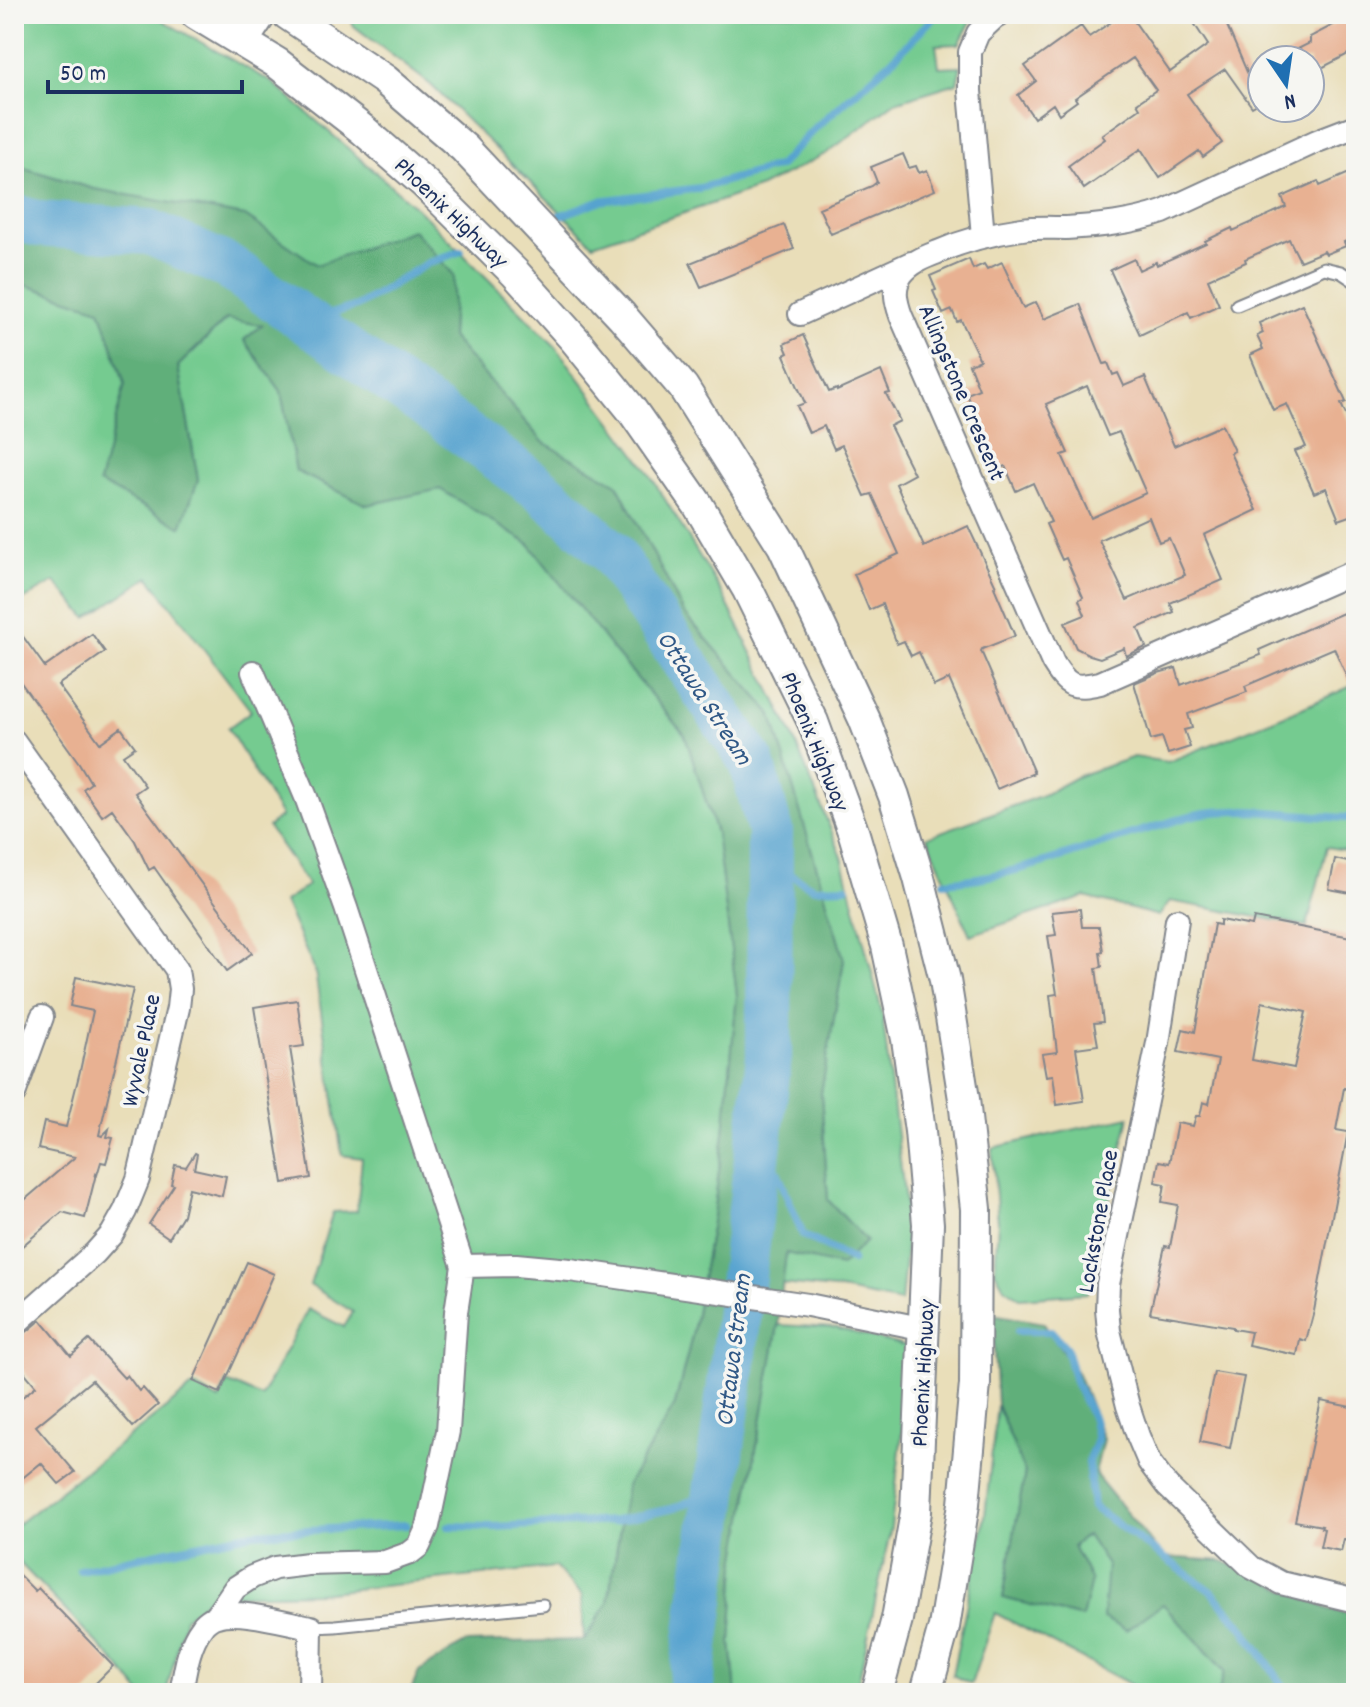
<svg xmlns="http://www.w3.org/2000/svg" width="1370" height="1707" font-family="Dekko,sans-serif">
	<style>
		.green { fill: #75cb90; stroke: #487d77; stroke-width: 2 }
		.forest { fill: #60af7a; stroke: #3e6f6c; stroke-width: 2 }
		.lines { fill: none; stroke-linecap: round; stroke-linejoin: round }
		.stream { stroke: #56a3cf; stroke-width: 8 }
		.river { stroke: #56a3cf; stroke-width: 46 }
		.building { fill: #e8b192; fill-rule: evenodd }
		.lane-casing { stroke: #82868c; stroke-width: 15 }
		.street-casing { stroke: #82868c; stroke-width: 26 }
		.secondary-casing { stroke: #82868c; stroke-width: 34 }
		.lane { stroke: #fff; stroke-width: 11 }
		.street { stroke: #fff; stroke-width: 22 }
		.secondary { stroke: #fff; stroke-width: 30 }
		.labels { text-anchor: middle; stroke-width: 7; stroke-linejoin: round; paint-order: stroke }
		.street-label { font-size: 24px; fill: #1b2f5e; stroke: #f6f6f2 }
		.water-label { font-size: 26px; font-style: italic; fill: #305886; stroke: #f6f6f2 }
	</style>
	<rect width="100%" height="100%" fill="#f6f6f2"/>
	<filter id="ink" filterUnits="userSpaceOnUse"><feTurbulence type="fractalNoise" baseFrequency=".0125" numOctaves="2"/><feDisplacementMap in="SourceGraphic" scale="16" xChannelSelector="R" yChannelSelector="G"/><feConvolveMatrix kernelMatrix="1 2 1 2 8 2 1 2 1" color-interpolation-filters="sRGB"/></filter>
	<filter id="wash" filterUnits="userSpaceOnUse"><feTurbulence type="fractalNoise" baseFrequency=".006" numOctaves="4" result="noise"/><feDisplacementMap in="SourceGraphic" scale="32" xChannelSelector="R" yChannelSelector="G"/><feGaussianBlur stdDeviation="1.8" result="paint"/><feColorMatrix in="noise" values="0 0 0 0 0 0 0 0 0 0 0 0 0 0 0 0 0 1.4 0 .05"/><feComposite in="paint" operator="in"/></filter>
	<g filter="url(#wash)">
		<rect width="100%" height="100%" fill="#e9deb9"/>
		<path class="green" d="M14,14H151L273,83L419,210L556,347L646,468L722,593L791,732L842,857L882,1012L908,1226L901,1302L835,1289L782,1284L786,1252L841,1265L866,1241L828,1200L821,1093L844,960L771,713L684,613L617,484L543,442L451,337L454,275L413,230L317,265L249,219L94,189L14,165Z
			M348,14H975L959,44L936,45L939,67L961,66L957,83L895,102L827,153L761,187L593,244L431,85L354,26Z
			M14,285L29,286L100,309L125,384L198,480L178,366L227,319L263,325L244,340L281,391L296,471L367,505L440,489L529,544L616,653L685,735L716,833L737,995L724,1134L713,1216L693,1332L675,1405L627,1485L608,1603L584,1640L582,1595L555,1567L319,1593L212,1595L185,1618L166,1693H141L117,1664L14,1557V1527L194,1386L219,1400L227,1382L261,1397L308,1309L344,1327L353,1312L310,1285L333,1212L357,1211L362,1158L342,1155L315,971L284,902L308,885L268,827L281,816L228,728L251,711L149,577L87,618L55,582L14,605Z
			M1356,684V852L1327,847L1307,926L1170,901L1159,916L1085,897L970,935L927,837L1043,795L1078,776L1134,757L1168,762L1302,708Z
			M1129,1117L1087,1293L1020,1298L1004,1287L995,1271L998,1222L992,1148Z
			M778,1325L836,1328L908,1347L904,1415L891,1527L856,1693H736L731,1642L736,1563Z
			M997,1405L1025,1472L1003,1598L1091,1581L1073,1546L1087,1535L1107,1565L1126,1630L1163,1603L1225,1672L1218,1693H1147L995,1613L971,1684L952,1675L985,1516Z"/>
		<path class="forest" d="M14,165L94,189L245,216L317,265L413,230L454,275L451,337L543,442L617,484L684,613L771,713L844,960L821,1093L828,1200L866,1241L841,1266L786,1253L778,1325L736,1563L731,1642L736,1693H410L419,1671L465,1643L585,1640L608,1603L627,1485L675,1405L693,1332L713,1216L724,1134L737,995L716,833L685,735L616,653L529,544L440,489L367,505L296,471L281,391L244,340L262,325L226,319L178,366L198,480L181,527L99,483L125,384L100,309L29,286L14,285Z
			M992,1314L1044,1323L1078,1374L1103,1439L1095,1474L1163,1557L1223,1561L1328,1609L1356,1615V1693H1218L1225,1671L1163,1604L1126,1630L1103,1618L1107,1565L1087,1535L1073,1546L1091,1581L1082,1618L1003,1598L1025,1472L997,1405Z"/>
		<g class="lines">
			<path class="stream" d="M559,216L599,201L700,188L779,166L816,127L889,63L937,14
				M306,321L357,306L428,263L461,251
				M770,863L814,888L846,887
				M944,882C1016,878 1083,847 1152,828C1169,823 1188,815 1205,813C1249,807 1302,816 1346,818L1356,817
				M759,1140L770,1154L803,1235L852,1260
				M1018,1331H1051L1066,1348L1075,1382L1093,1419L1097,1440L1088,1461L1093,1507L1211,1591L1243,1627L1288,1693
				M449,1526L494,1527L615,1521L675,1508L716,1490
				M80,1570L253,1533L406,1525"/>
			<path class="river" d="M14,217L39,224L150,232L229,267L442,417L542,490L611,552L752,762L770,831L769,1057L734,1353L690,1693"/>
		</g>
		<g id="blocks">
			<path class="building" d="M1123,14H1129L1170,72L1208,45L1195,25L1209,14H1222L1260,102L1252,107L1225,69L1187,94L1222,143L1203,157L1199,151L1160,178L1141,149L1084,189L1068,166L1105,139L1102,135L1140,108L1137,103L1156,90L1133,58L1075,98L1077,101L1059,114L1053,104L1034,118L1018,95L1036,81L1025,66L1081,26L1089,37Z
				M1354,14H1356V50L1310,74V60H1276L1310,43V37Z
				M903,154L909,168L916,166L919,173L927,170L935,190L831,234L819,208L872,186L877,182L871,167Z
				M1356,170V237L1344,242L1346,246L1326,254L1324,251L1300,261L1289,239L1245,259L1246,262L1208,279L1219,305L1191,318L1188,312L1140,335L1110,270L1134,259L1139,270L1156,262L1157,265L1206,243L1205,241L1232,228L1233,231L1286,207L1282,197L1318,181L1320,186Z
				M784,225L794,249L701,287L690,263Z
				M969,259L973,269L984,264L987,269L1002,262L1023,308L1036,302L1044,319L1080,304L1104,364L1108,363L1113,375L1118,373L1124,386L1145,377L1174,446L1222,425L1234,451L1230,453L1257,510L1204,535L1223,580L1170,603L1174,612L1138,628L1146,647L1126,656L1124,648L1100,658L1090,655L1076,648L1065,623L1085,615L1079,600L1083,597L1066,558L1062,560L1046,524L1051,522L1033,483L1016,491L1005,466L995,470L983,444L988,443L967,394L979,389L969,364L980,360L961,320L957,322L952,310L943,314L933,291L936,290L930,276ZM1087,386L1108,436L1119,432L1146,493L1091,518L1062,455L1068,453L1046,404ZM1149,517L1159,542L1169,538L1185,575L1127,600L1099,540Z
				M1302,304L1346,402L1341,404L1356,437V514L1339,520L1326,488L1314,493L1295,451L1306,447L1287,404L1273,410L1250,355L1263,349L1257,336L1263,333L1259,323Z
				M803,335L829,392L837,389V391L881,371L890,393L886,394L900,421L890,426L914,474L896,484L924,547L968,526L996,586L994,587L1015,636L982,649L981,651L1034,773L997,789L949,679L934,686L919,652L911,656L904,641L897,644L882,604L869,610L854,574L899,554L872,494L865,496L842,445L834,449L824,426L809,433L797,406L805,403L784,355L788,353L784,344Z
				M1343,613L1356,642V697L1334,648L1245,686L1247,692L1188,714L1192,728L1184,730L1190,747L1168,754L1162,737L1151,740L1134,683L1158,673L1176,668L1181,685L1261,655L1259,650Z
				M14,624L45,667L92,634L105,652L58,685L100,743L121,728L135,747L123,755L145,786L135,793L252,953L227,971L154,867L149,870L135,841L112,809L102,816L83,789L91,783L79,763L14,673Z
				M1335,859L1356,864V894L1329,889Z
				M1080,909L1082,927H1099L1103,951L1100,952L1102,967L1096,968L1103,1022L1094,1023L1098,1045L1076,1048L1084,1101L1057,1105L1053,1075L1046,1076L1042,1054L1057,1052L1050,995L1057,994L1048,936L1056,935L1052,912Z
				M1254,918L1356,938V1090L1344,1088L1336,1130L1348,1132L1314,1311L1306,1341L1300,1339L1297,1355L1248,1345L1251,1332L1233,1329V1327L1150,1313L1165,1246L1170,1247L1178,1205L1162,1202L1165,1184L1155,1182L1159,1161L1169,1163L1177,1123L1193,1126L1196,1116H1200L1203,1102L1209,1104L1218,1060L1178,1052L1183,1029L1195,1032L1214,924L1220,925V920L1252,926ZM1262,1002L1306,1012L1294,1068L1252,1060Z
				M76,977L133,989L99,1135L102,1136L109,1129L107,1137L113,1138L106,1163L101,1162L97,1175L96,1174L85,1218L62,1212L14,1253V1209L75,1157L38,1149L44,1122L66,1127L80,1071L93,1011L70,1006Z
				M297,1000L304,1046L290,1048L311,1178L283,1183L254,1007Z
				M195,1153L197,1154L194,1169L226,1176L222,1196L189,1188L183,1215L169,1238L149,1224L174,1185L171,1184L175,1165L186,1167Z
				M247,1262L274,1274L220,1393L193,1381Z
				M41,1320L71,1356L89,1340L124,1378L127,1375L139,1391L143,1388L158,1405L133,1427L92,1380L36,1426L75,1472L59,1484L41,1463L14,1485V1402L15,1403L36,1386L14,1360V1341L23,1335Z
				M1214,1372L1244,1377L1230,1448L1200,1442Z
				M1321,1401L1356,1408V1483L1349,1513L1356,1515V1541L1344,1539L1341,1551L1320,1547L1324,1529L1321,1528L1322,1526L1295,1521Z
				M14,1570L35,1591L38,1588L113,1666L86,1693H26L14,1681Z"/>
		</g>
	</g>
	<g filter="url(#ink)">
		<use href="#blocks" fill-opacity="0" stroke="#82868c" stroke-width="2"/>
		<g class="lines">
			<g class="lane-casing">
				<path id="lane" d="M1237,305L1324,268L1341,272L1356,282
					M311,1627L335,1626L543,1605"/>
			</g>
			<g class="street-casing">
				<path id="street" d="M1356,126L1317,141L1163,212C1131,223 1099,226 1066,228C1051,228 1036,227 1022,229C993,233 965,240 938,252C925,257 911,262 902,274C892,287 896,302 901,316L1053,663C1068,687 1073,689 1100,683L1356,571
					M983,236L970,91V52L978,33L994,18L1001,14
					M800,314L911,263
					M253,672L306,797L346,908L463,1266L516,1265L570,1270L808,1305L925,1329
					M14,741L177,970L180,989L178,1008L138,1179L125,1211L112,1234L95,1253L14,1325
					M1177,920L1158,1043L1108,1284L1107,1309L1109,1331L1128,1406L1138,1436L1149,1462L1167,1486L1251,1567L1281,1583L1356,1601
					M14,1094L42,1017
					M216,1616L235,1588L252,1577L275,1568L308,1564L385,1562L410,1553L419,1546L428,1526L448,1431L456,1312L463,1266
					M181,1693C185,1672 188,1645 202,1627C204,1623 212,1617 217,1616C239,1609 287,1623 311,1627L310,1693"/>
			</g>
			<g class="secondary-casing">
				<path id="secondary" d="M196,14L277,63L362,129L424,183L515,273L575,340L631,409L698,505L748,590L813,722L854,834L887,946L907,1039L920,1131L928,1224L916,1512L897,1619L877,1693
					M287,14L385,80L464,148L622,316L683,387L783,546L864,719L894,796L919,878L945,980L964,1099L976,1209L975,1384L964,1504L944,1627L926,1693
					M243,41L261,14"/>
			</g>
			<use href="#lane" class="lane"/>
			<use href="#street" class="street"/>
			<use href="#secondary" class="secondary"/>
		</g>
	</g>
	<g class="labels">
		<g class="street-label">
			<text transform="translate(452 212) rotate(44)" y="8">Phoenix Highway</text>
			<text transform="translate(963 392) rotate(67)" y="8">Allingstone Crescent</text>
			<text transform="translate(816 741) rotate(68)" y="8">Phoenix Highway</text>
			<text transform="translate(140 1050) rotate(-78)" y="8">Wyvale Place</text>
			<text transform="translate(1097 1221) rotate(-80)" y="8">Lockstone Place</text>
			<text transform="translate(922 1373) rotate(-87)" y="8">Phoenix Highway</text>
		</g>
		<g class="water-label">
			<text transform="translate(706 697) rotate(57)" y="9">Ottawa Stream</text>
			<text transform="translate(732 1350) rotate(-83)" y="9">Ottawa Stream</text>
		</g>
	</g>
	<rect width="1370" height="1707" fill="none" stroke="#f6f6f2" stroke-width="48"/>
	<g transform="translate(1286 84) rotate(167)"><circle r="38" fill="#f6f6f2" stroke="#9ea6b7" stroke-width="2"/>
	<path d="M0-6L14 30L0 20L-14 30Z" fill="#1f6fb2"/>
	<text y="-12" font-size="22" font-weight="bold" text-anchor="middle" fill="#1b2f5e">N</text>
	</g>
	<path d="M48 80v12h194v-12" fill="none" stroke="#1b2f5e" stroke-width="4"/>
	<text x="60" y="80" font-size="24" fill="#1b2f5e" stroke="#f6f6f2" stroke-width="6" paint-order="stroke">50 m</text>
</svg>
